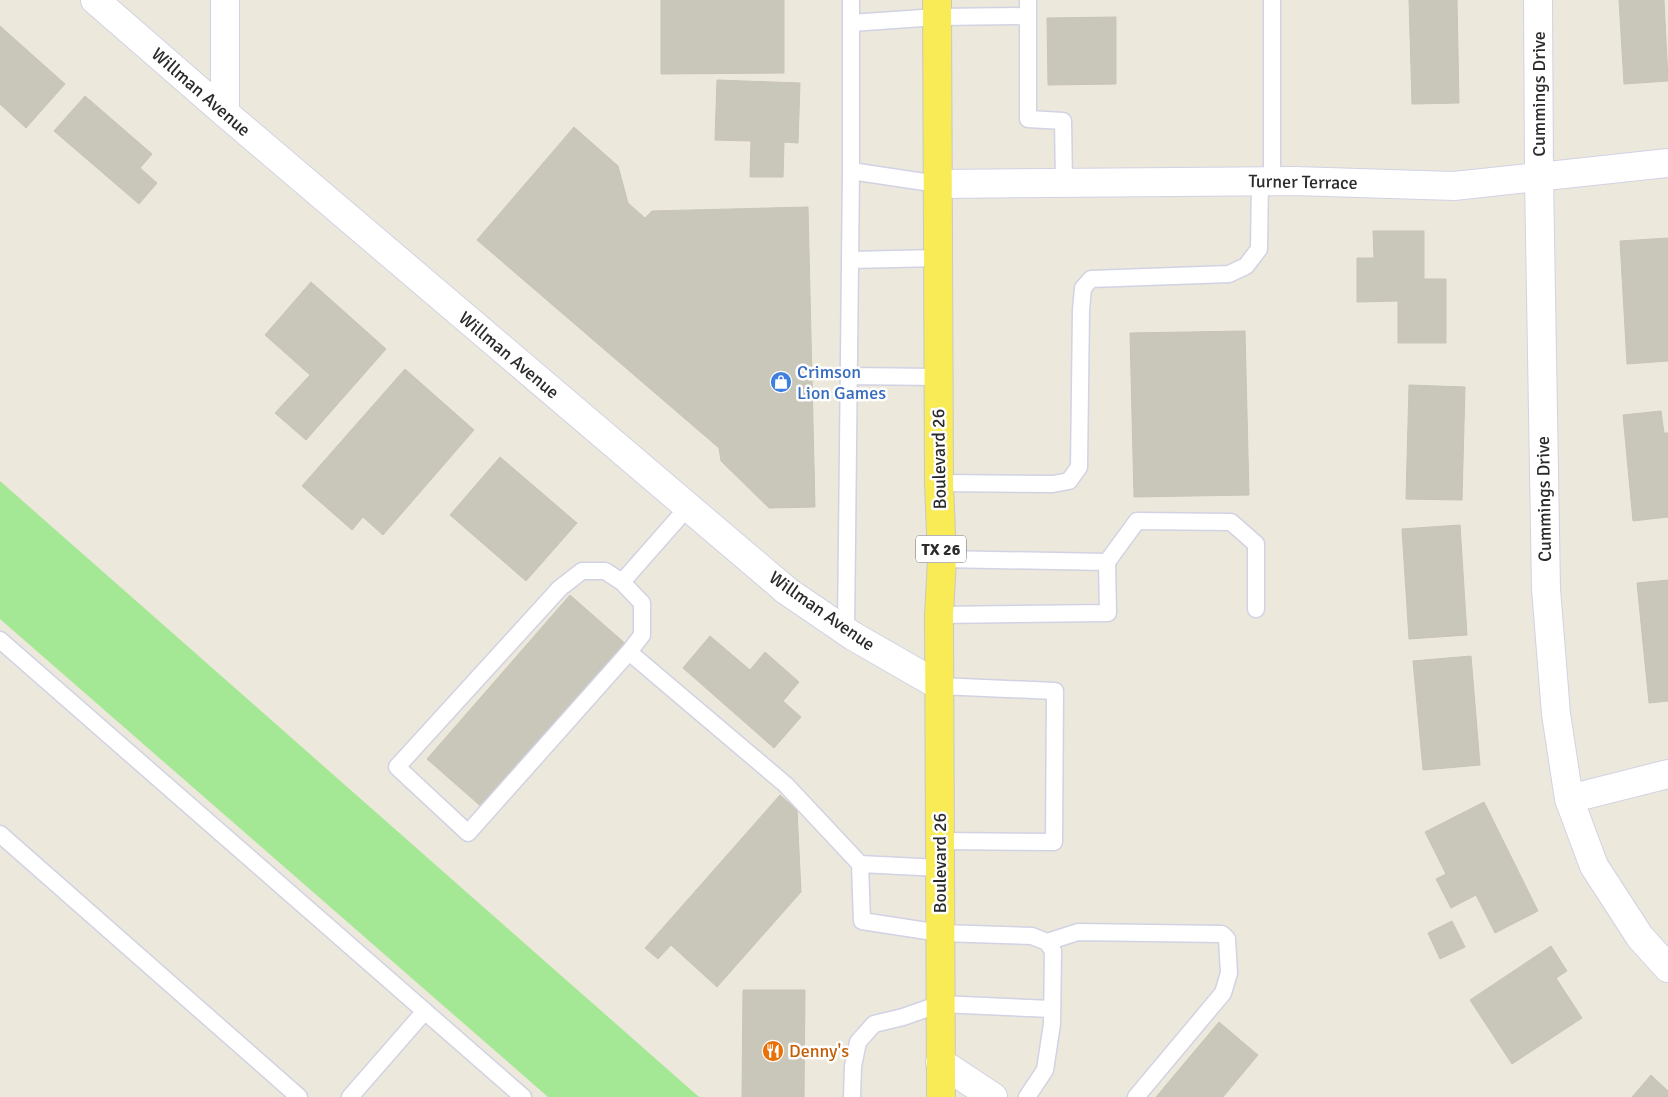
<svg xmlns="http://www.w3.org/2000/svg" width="1668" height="1097" font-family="Signika,sans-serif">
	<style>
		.green { fill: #a4e795 }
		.building { fill: #c9c6ba; stroke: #c9c5b5 }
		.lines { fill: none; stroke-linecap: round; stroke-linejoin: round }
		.lane-casing { stroke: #d1d2e4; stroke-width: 19 }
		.street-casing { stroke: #d1d2e4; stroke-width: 30 }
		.secondary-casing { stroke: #d1d2e4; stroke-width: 30 }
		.primary-casing { stroke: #c8c8c8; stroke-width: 30 }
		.lane { stroke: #fff; stroke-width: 16 }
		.street { stroke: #fff; stroke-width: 28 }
		.secondary { stroke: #fff; stroke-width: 28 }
		.primary { stroke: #f8eb56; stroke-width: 28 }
		.labels { text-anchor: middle; stroke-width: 5; stroke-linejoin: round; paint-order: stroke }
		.shield { fill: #fff; stroke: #6b6b6b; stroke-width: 1 }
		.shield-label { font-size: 16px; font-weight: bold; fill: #2b2b2b }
		.street-label { font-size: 18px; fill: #2b2b2b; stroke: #fff }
		.shop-label { font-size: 18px; fill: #366cbe; stroke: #fff; text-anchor: start }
		.food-label { font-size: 18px; fill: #c56008; stroke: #fff; text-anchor: start }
	</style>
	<rect width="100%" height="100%" fill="#ede8dc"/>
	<path class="green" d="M0,481L699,1097H548L0,619Z"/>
	<path class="building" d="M661,0H784V73L661,74Z
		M1409,0H1457L1459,103L1412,104Z
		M1619,0H1664L1668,81L1624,84Z
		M1116,17V84L1048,85L1047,18Z
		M0,26L65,84L26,128L0,104Z
		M717,80L800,83L798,143L784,142L783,177H750L751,141L715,140Z
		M85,96L152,154L140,168L157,183L139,204L54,131Z
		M574,127L618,166L628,203L645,218L652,211L808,207L815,507L769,508L721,461L719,448L477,240Z
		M1373,231H1424V279H1446V343H1398V301L1357,302V258H1374Z
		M1668,238V361L1627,364L1620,241Z
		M311,282L386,349L306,440L275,413L310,375L265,335Z
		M1245,331L1249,495L1134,497L1130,333Z
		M405,369L474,430L383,535L363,517L352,530L302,486Z
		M1409,385L1465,387L1462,500L1406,499Z
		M1661,411L1664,433H1668V517L1633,521L1623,415Z
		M500,457L577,523L526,581L450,515Z
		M1460,525L1467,635L1409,639L1402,529Z
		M1668,580V701L1649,703L1637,583Z
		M570,595L627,645L484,809L427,759Z
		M710,636L750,670L765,652L799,682L783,701L801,717L774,748L683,668Z
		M1471,656L1480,765L1423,770L1413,661Z
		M780,795L797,810L801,892L717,987L671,945L658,959L645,948Z
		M1484,802L1538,911L1495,933L1476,895L1451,908L1436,879L1446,874L1425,832Z
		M1452,921L1465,947L1440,959L1428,933Z
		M1551,946L1567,971L1556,978L1582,1018L1512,1064L1470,1000Z
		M743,990H805L804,1097H742Z
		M1219,1022L1258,1055L1223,1097H1156Z
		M1651,1075L1668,1091V1097H1632Z"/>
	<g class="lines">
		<g class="lane-casing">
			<path id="lane" d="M851,0V171L938,184
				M1028,0V119L1063,121L1064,183
				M851,23L937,17L1028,16
				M1272,181V0
				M850,260L938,258
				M849,376L938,377
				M939,483L1053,484L1069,481L1079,467L1081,310L1083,288L1091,279L1229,274L1246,266L1259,249L1260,181
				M688,507L622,582L642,603V635L629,652L786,785L860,864L940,868
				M1107,562L1137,521L1231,522L1256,544V609
				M622,582L605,571H582L560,588L397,767L468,833L629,652
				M939,615L1108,613L1107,562L942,559
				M846,631L851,171
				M0,640L523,1097
				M940,686L1055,691L1054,842L940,841
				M0,834L299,1097
				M860,864L862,921L940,933L1032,936L1047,942L1053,951L1052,1024L1045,1070L1027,1097
				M1047,942L1078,932L1222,934L1227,939L1229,973L1223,993L1136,1097
				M350,1097L425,1011
				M852,1097L853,1066L858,1042L874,1024L903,1017L940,1004L1052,1009"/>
		</g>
		<g class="street-casing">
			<path id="street" d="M95,0L225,113L787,591L853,636L940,686
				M225,113V0
				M938,184L1295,181L1454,186L1668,163
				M940,1062L993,1097"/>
		</g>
		<g class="secondary-casing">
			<path id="secondary" d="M1538,0L1539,177L1546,589L1556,714L1569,799L1594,866L1640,937L1668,968
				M1569,799L1668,774"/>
		</g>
		<g class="primary-casing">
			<path id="primary" d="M937,0L939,483L942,559L939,615L941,1097"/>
		</g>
		<use href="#lane" class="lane"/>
		<use href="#street" class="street"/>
		<use href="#secondary" class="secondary"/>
		<use href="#primary" class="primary"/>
	</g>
	<defs>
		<g id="shop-disc" transform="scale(1.125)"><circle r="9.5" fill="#3f7fe0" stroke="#fff"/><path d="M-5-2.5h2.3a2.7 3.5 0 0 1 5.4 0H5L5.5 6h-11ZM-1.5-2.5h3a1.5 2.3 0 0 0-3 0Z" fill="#fff"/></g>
		<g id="restaurant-disc" transform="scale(1.125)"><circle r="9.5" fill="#e8710a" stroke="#fff"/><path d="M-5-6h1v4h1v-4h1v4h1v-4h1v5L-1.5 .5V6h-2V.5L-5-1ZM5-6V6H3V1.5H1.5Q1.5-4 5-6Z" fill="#fff"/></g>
	</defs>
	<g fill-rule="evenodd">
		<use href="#shop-disc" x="781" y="382"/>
		<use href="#restaurant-disc" x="773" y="1051"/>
	</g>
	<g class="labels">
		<rect class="shield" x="916" y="535.5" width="50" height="27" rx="4"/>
		<g class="shield-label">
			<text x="941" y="555">TX 26</text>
		</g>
		<g class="street-label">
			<text transform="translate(201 92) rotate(41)" y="6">Willman Avenue</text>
			<text transform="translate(1539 94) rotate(-90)" y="6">Cummings Drive</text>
			<text transform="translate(1303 182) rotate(1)" y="6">Turner Terrace</text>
			<text transform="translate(509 355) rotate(40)" y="6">Willman Avenue</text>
			<text transform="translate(939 459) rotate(-91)" y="6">Boulevard 26</text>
			<text transform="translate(1544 499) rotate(-91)" y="6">Cummings Drive</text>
			<text transform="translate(822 611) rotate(35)" y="6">Willman Avenue</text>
			<text transform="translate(940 863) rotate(-90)" y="6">Boulevard 26</text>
		</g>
		<g class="shop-label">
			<text x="797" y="378">Crimson<tspan x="797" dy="21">Lion Games</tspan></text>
		</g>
		<g class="food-label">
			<text x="789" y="1057">Denny's</text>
		</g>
	</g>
</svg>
